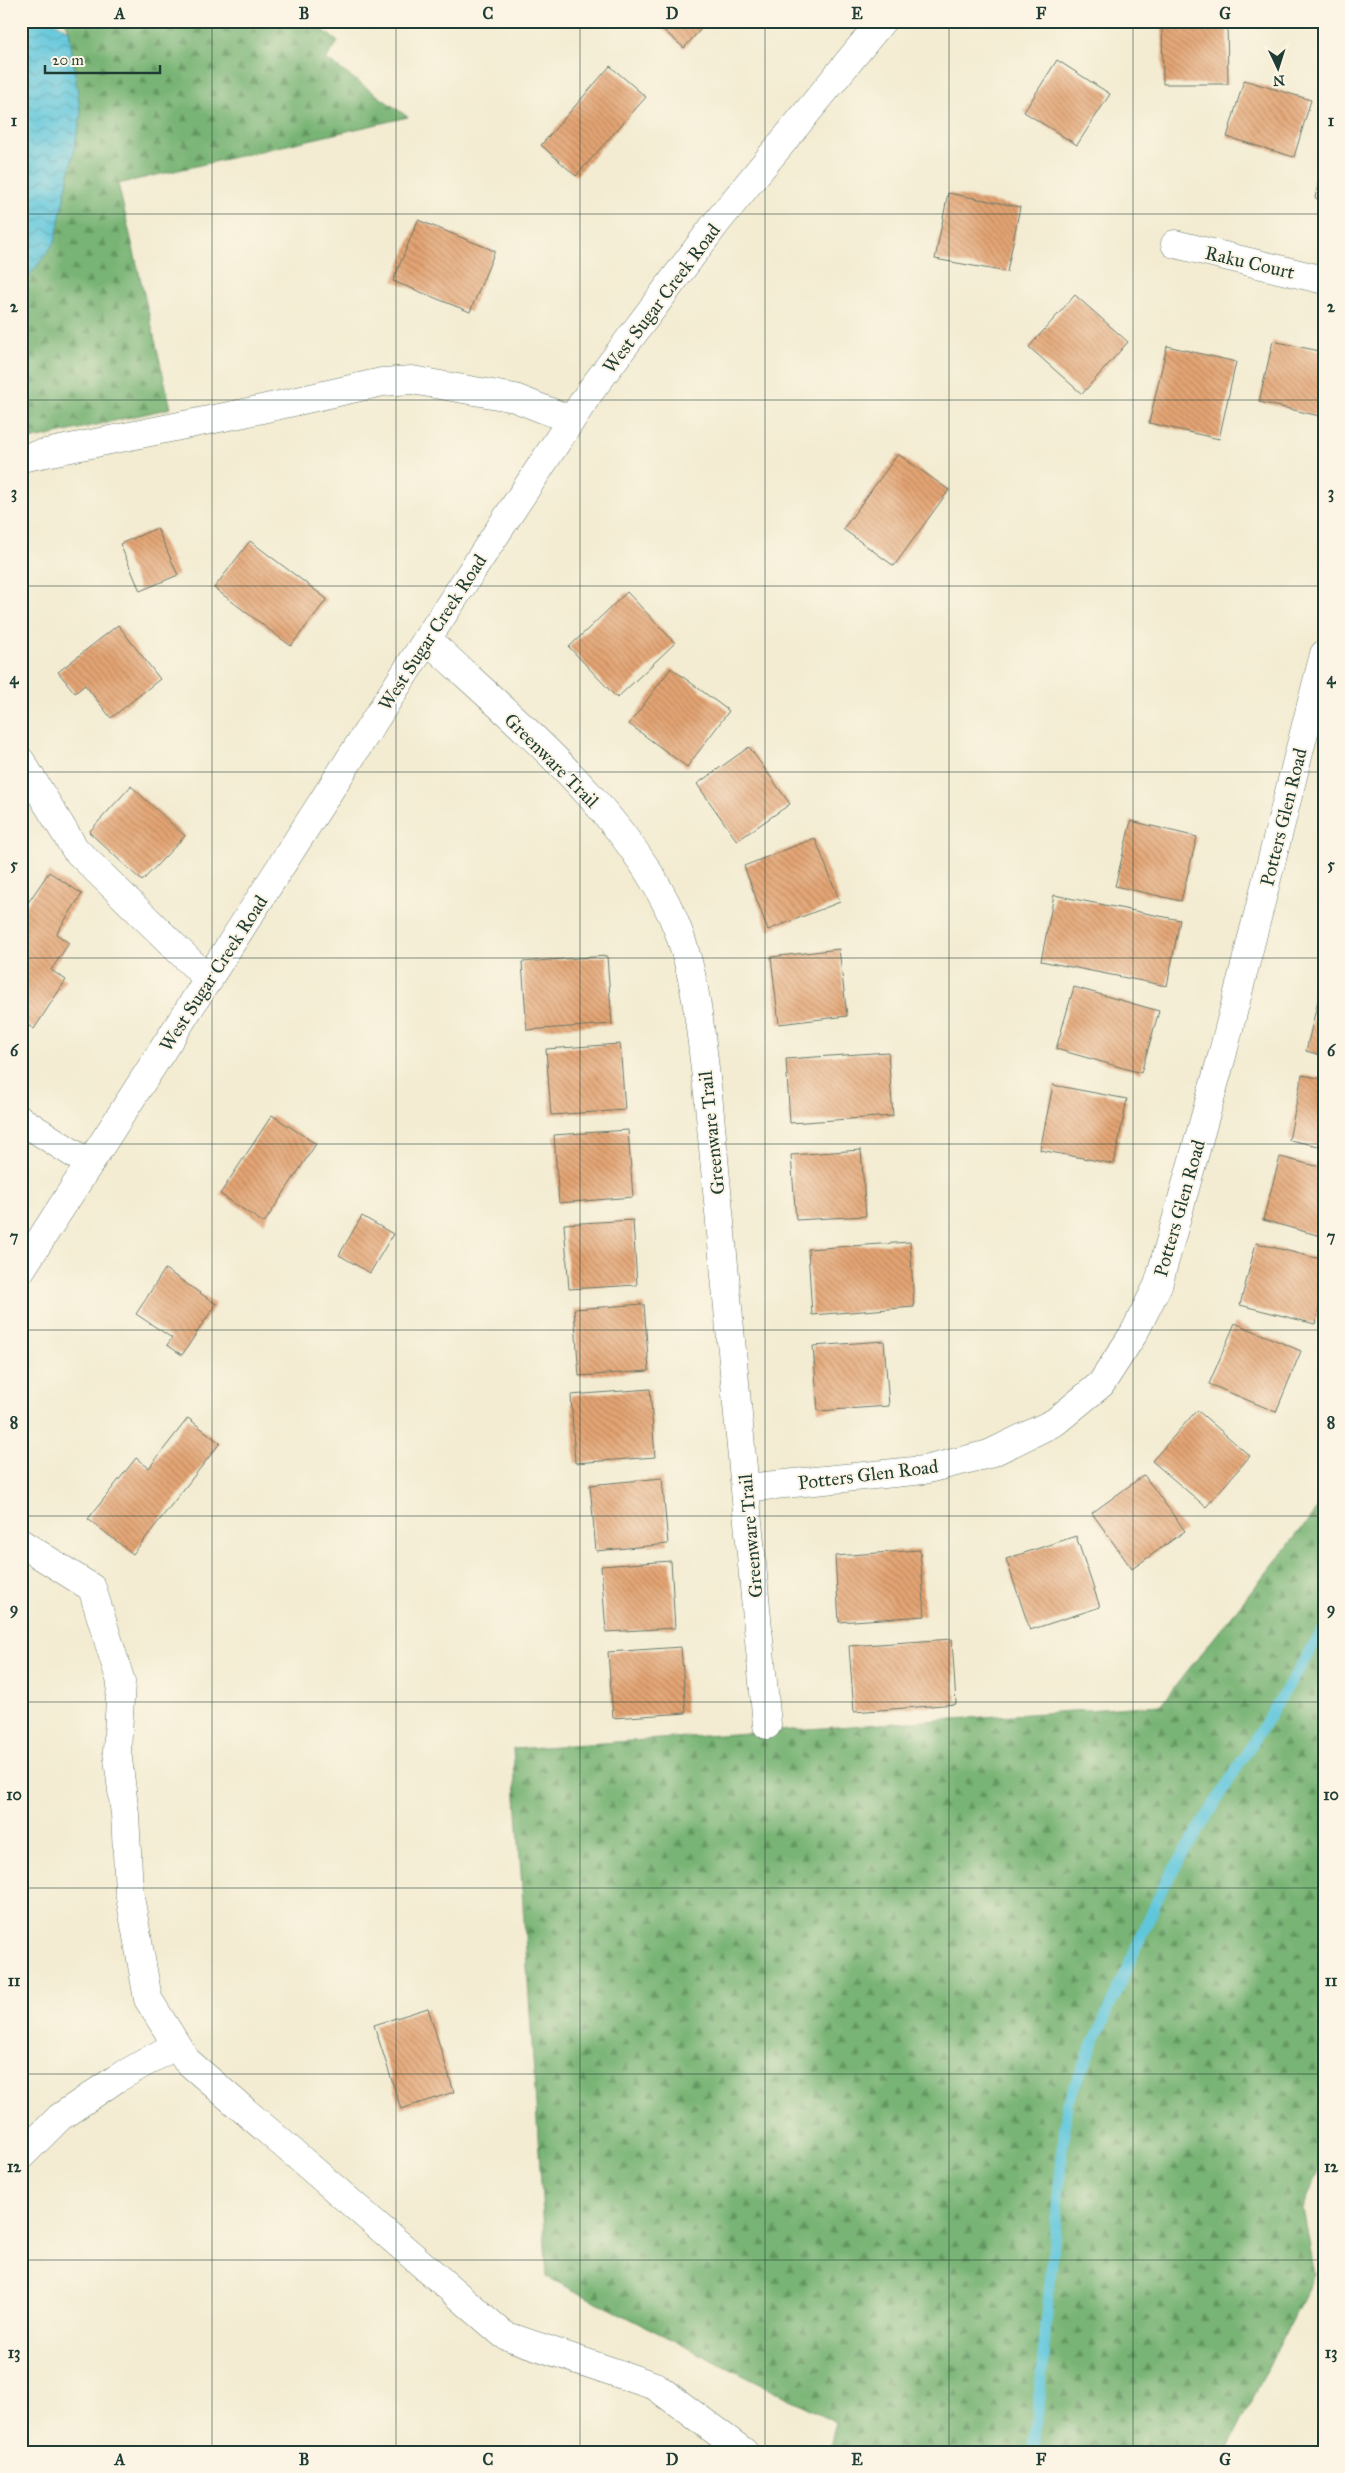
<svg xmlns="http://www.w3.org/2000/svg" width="1345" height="2473" font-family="'IM FELL Great Primer',serif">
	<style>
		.forest { fill: url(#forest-firs); stroke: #4c7854 }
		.water { fill: url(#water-waves); stroke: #3f8288 }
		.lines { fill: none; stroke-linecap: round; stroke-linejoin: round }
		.stream { stroke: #5fc6dc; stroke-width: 11 }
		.building { fill: url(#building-back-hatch) }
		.minor-casing { stroke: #697a6b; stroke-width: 29 }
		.major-casing { stroke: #697a6b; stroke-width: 29 }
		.minor { stroke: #fff; stroke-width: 28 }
		.major { stroke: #fff; stroke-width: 28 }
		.grid { fill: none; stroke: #1f3d34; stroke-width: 1; stroke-opacity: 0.55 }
		.labels { text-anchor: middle; stroke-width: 4; stroke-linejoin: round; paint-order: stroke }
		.street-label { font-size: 19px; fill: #1f3d34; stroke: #fcf5e5 }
		.neatline { fill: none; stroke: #1f3d34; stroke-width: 2 }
		.grid-label { font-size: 16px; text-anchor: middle; font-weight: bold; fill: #1f3d34 }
	</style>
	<defs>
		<pattern id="forest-firs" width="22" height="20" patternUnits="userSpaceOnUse" patternTransform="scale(1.25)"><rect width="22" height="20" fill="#78b474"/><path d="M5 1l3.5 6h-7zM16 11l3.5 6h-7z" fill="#629460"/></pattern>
		<pattern id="water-waves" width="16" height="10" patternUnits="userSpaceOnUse" patternTransform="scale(1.25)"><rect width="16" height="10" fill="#5fc6dc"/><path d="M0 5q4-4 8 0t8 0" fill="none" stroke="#4ea2b3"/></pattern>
		<pattern id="building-back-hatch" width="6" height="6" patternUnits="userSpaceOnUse" patternTransform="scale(1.25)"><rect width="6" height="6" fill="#e4a473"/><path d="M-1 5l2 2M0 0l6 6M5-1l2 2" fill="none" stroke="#b8875f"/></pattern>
	</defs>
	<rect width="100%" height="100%" fill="#fcf5e5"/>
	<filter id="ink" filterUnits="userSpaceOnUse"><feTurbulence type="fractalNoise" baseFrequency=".02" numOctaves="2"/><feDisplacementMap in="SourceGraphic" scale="10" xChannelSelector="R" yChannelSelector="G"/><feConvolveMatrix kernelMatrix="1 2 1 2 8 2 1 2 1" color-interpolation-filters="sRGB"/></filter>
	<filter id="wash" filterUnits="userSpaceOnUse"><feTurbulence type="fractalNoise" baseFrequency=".0096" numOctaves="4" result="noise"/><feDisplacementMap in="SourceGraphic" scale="20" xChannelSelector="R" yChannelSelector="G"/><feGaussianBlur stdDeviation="1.12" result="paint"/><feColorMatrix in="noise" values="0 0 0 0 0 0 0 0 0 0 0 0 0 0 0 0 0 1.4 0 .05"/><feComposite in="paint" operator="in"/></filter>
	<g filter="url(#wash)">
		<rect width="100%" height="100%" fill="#f3ecd2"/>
		<path class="forest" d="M65,21H312L338,42L326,59L408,117L118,184L171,408L21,442V287L55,242L81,116L69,30Z
			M1324,1501V2159L1303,2209L1315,2274L1226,2452H829L836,2422L547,2277L513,1749L1160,1705Z"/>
		<path class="water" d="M21,21H52L69,30L81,116L55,242L21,287Z"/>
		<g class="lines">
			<path class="stream" d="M1034,2452L1067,2103L1164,1885L1324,1629"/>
		</g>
		<g id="blocks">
			<path class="building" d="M653,21H708L684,48Z
				M1162,21H1227L1228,84H1163Z
				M1057,60L1110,94L1077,145L1024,112Z
				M610,66L646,97L576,176L541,145Z
				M1244,80L1311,100L1294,157L1227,137Z
				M1323,162H1324V200L1315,198Z
				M948,193L1020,207L1007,272L935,259Z
				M418,220L495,251L470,312L393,281Z
				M1075,295L1128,342L1082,394L1029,347Z
				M1273,341L1324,352V417L1259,402Z
				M1167,346L1236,362L1219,439L1149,423Z
				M898,454L949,490L894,566L843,529Z
				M157,528L178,575L140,591L120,544Z
				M250,541L327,599L291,646L214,588Z
				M627,592L675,643L617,698L569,647Z
				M118,625L160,679L111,718L85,685L75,693L58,672Z
				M671,668L729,711L687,767L629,724Z
				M749,747L790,804L737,841L697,784Z
				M131,786L185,836L142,881L89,832Z
				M1131,821L1197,837L1181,901L1115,886Z
				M815,838L840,902L768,930L744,866Z
				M49,872L82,894L56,934L69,943L51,970L66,980L34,1029L21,1021V913Z
				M1054,895L1180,920L1167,986L1041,961Z
				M839,949L847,1016L779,1024L771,957Z
				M607,956L612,1024L527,1030L522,962Z
				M1074,987L1159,1011L1141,1073L1056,1049Z
				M1321,988H1324V1056L1306,1051Z
				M620,1044L625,1110L551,1115L546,1049Z
				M888,1052L893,1116L790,1123L786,1059Z
				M1302,1075L1324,1079V1147L1289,1140Z
				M1053,1085L1127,1099L1114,1164L1040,1150Z
				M272,1115L316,1144L264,1223L220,1194Z
				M628,1130L633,1197L559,1203L554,1135Z
				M861,1150L866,1216L796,1220L791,1155Z
				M1280,1157L1324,1168V1237L1263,1220Z
				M362,1216L393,1234L370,1273L339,1255Z
				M633,1220L637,1285L569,1289L564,1224Z
				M910,1242L914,1307L812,1315L808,1249Z
				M1256,1243L1324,1260V1290L1315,1324L1240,1305Z
				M165,1269L216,1304L182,1355L167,1345L172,1338L136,1314Z
				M644,1304L649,1371L579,1376L574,1309Z
				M1235,1323L1301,1351L1276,1412L1209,1384Z
				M884,1341L889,1406L818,1411L813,1346Z
				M650,1389L655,1457L575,1463L571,1395Z
				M1197,1410L1250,1456L1206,1507L1152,1461Z
				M188,1418L220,1443L133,1554L88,1519L136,1458L149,1468Z
				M1144,1475L1185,1531L1132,1569L1092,1513Z
				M662,1478L668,1544L596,1551L590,1485Z
				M1076,1536L1100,1607L1030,1630L1006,1559Z
				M920,1550L925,1616L839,1622L835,1556Z
				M671,1561L675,1628L606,1632L601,1566Z
				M952,1639L956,1704L854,1712L849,1646Z
				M681,1647L686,1713L613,1718L608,1652Z
				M428,2008L454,2092L401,2109L374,2025Z"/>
		</g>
	</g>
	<g filter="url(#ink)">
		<use href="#blocks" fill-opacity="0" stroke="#697a6b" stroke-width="1"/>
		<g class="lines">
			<g class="minor-casing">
				<path id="minor" d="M1175,244L1324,280
					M21,458L244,413L382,382L412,380L515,398L571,420
					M427,639C513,720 638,820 679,933C698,984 701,1040 708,1094L767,1725
					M21,761L75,849L209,980
					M21,1120L88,1163
					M745,1488L924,1470L989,1454L1055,1422L1101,1384L1134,1333L1158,1285L1222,1056L1324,654
					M21,1543L92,1588L121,1682L117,1751L125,1814L129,1891L148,1999L186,2060L504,2335L655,2386L744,2452
					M21,2156L60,2117L116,2079L176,2045"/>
			</g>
			<g class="major-casing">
				<path id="major" d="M21,1270L427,639L589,393L717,222L882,21"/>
			</g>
			<use href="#minor" class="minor"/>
			<use href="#major" class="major"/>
		</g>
	</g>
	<path class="grid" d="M212,21V2452M396,21V2452M580,21V2452M765,21V2452M949,21V2452M1133,21V2452M21,214H1324M21,400H1324M21,586H1324M21,772H1324M21,958H1324M21,1144H1324M21,1330H1324M21,1516H1324M21,1702H1324M21,1888H1324M21,2074H1324M21,2260H1324"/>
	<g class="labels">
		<g class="street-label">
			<text transform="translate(1250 262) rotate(13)" y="7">Raku Court</text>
			<text transform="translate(661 298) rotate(-53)" y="7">West Sugar Creek Road</text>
			<text transform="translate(432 632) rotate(-57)" y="7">West Sugar Creek Road</text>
			<text transform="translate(552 760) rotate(45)" y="7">Greenware Trail</text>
			<text transform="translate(1283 817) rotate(-76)" y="7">Potters Glen Road</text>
			<text transform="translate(213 973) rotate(-57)" y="7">West Sugar Creek Road</text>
			<text transform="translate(711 1133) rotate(-96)" y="7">Greenware Trail</text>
			<text transform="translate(1179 1208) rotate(-74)" y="7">Potters Glen Road</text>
			<text transform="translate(868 1474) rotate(-7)" y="7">Potters Glen Road</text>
			<text transform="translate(750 1536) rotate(-95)" y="7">Greenware Trail</text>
		</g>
	</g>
	<rect width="1345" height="2473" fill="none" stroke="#fcf5e5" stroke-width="55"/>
	<g transform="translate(1278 68) rotate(176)" stroke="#fcf5e5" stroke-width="4" paint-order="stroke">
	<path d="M0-4L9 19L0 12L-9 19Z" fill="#1f3d34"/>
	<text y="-8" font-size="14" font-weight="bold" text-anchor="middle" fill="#1f3d34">N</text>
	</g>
	<path d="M45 65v8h115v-8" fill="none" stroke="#1f3d34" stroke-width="2.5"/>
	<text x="52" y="65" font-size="15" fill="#1f3d34" stroke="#fcf5e5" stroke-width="4" paint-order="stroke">20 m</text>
	<rect x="28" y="28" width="1290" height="2418" class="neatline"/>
	<g class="grid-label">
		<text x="120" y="19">A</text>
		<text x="304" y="19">B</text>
		<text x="488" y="19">C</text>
		<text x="672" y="19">D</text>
		<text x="857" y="19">E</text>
		<text x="1041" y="19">F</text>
		<text x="1225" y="19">G</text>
		<text x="14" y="126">1</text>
		<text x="1331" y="126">1</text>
		<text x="14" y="312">2</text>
		<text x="1331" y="312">2</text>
		<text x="14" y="498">3</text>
		<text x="1331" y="498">3</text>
		<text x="14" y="684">4</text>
		<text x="1331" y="684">4</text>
		<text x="14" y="870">5</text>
		<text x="1331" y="870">5</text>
		<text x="14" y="1056">6</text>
		<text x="1331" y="1056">6</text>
		<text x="14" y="1242">7</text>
		<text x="1331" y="1242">7</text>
		<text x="14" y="1428">8</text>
		<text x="1331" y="1428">8</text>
		<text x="14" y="1614">9</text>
		<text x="1331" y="1614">9</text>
		<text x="14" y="1800">10</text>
		<text x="1331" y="1800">10</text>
		<text x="14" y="1986">11</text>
		<text x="1331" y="1986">11</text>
		<text x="14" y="2172">12</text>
		<text x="1331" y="2172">12</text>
		<text x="14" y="2358">13</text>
		<text x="1331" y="2358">13</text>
		<text x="120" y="2465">A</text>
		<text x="304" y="2465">B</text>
		<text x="488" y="2465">C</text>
		<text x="672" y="2465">D</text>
		<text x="857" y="2465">E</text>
		<text x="1041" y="2465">F</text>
		<text x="1225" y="2465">G</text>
	</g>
</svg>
